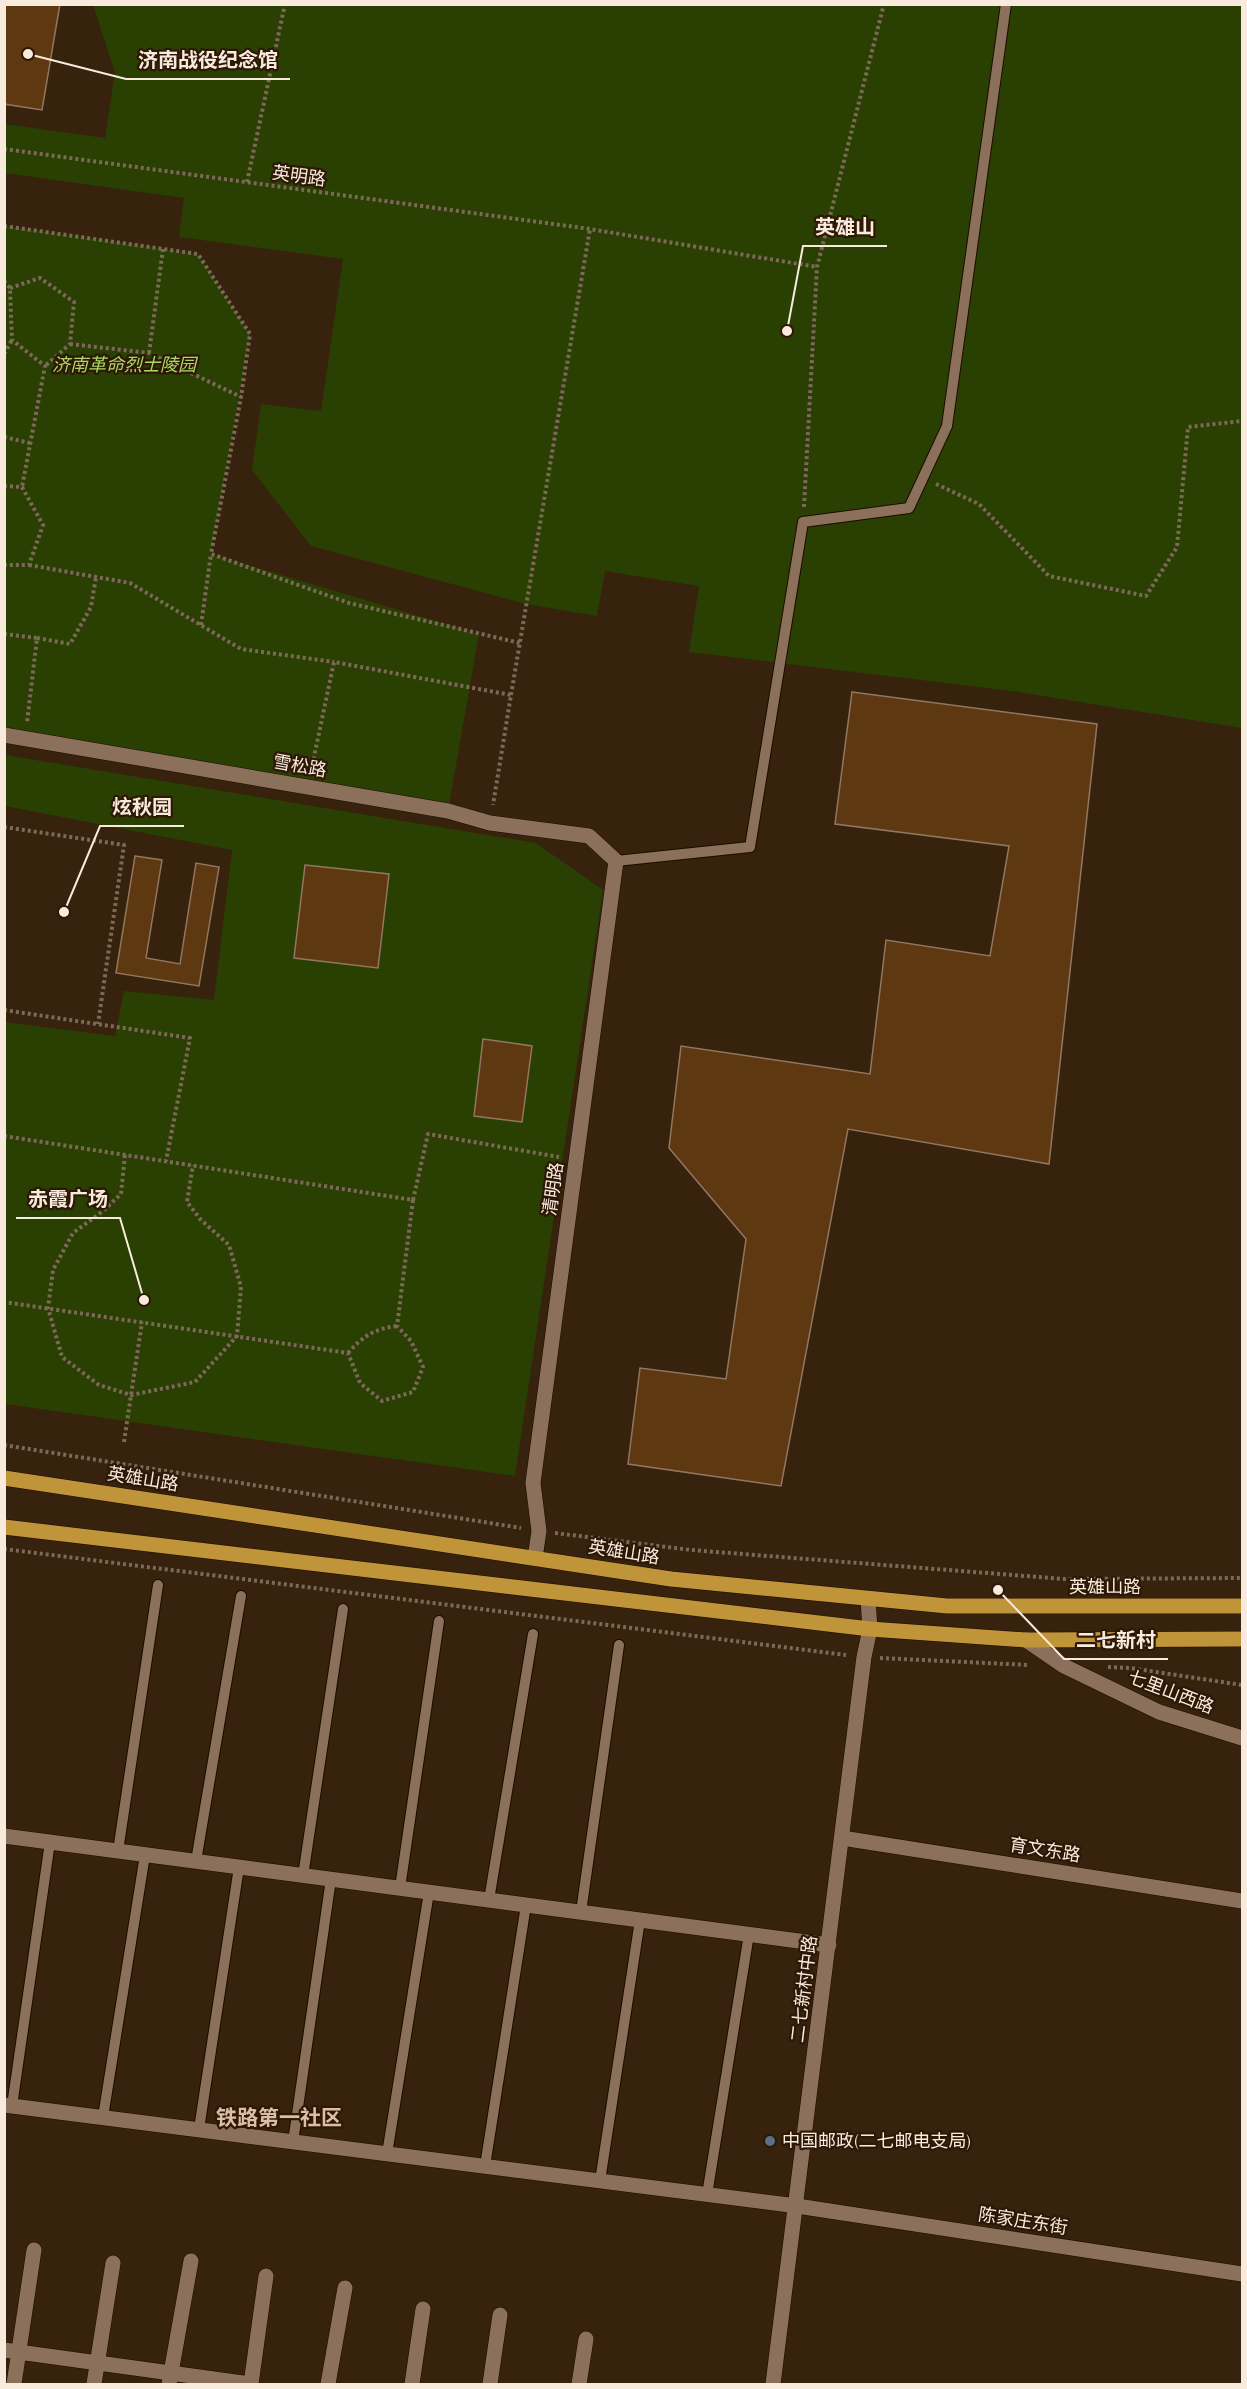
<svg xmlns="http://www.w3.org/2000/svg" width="1247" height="2389" font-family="Spectral,'Noto Sans SC',serif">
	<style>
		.green { fill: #2a3f02 }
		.building { fill: #5e3811; stroke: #917761; stroke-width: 1.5 }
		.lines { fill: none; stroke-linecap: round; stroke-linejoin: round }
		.service-casing { stroke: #1e0a00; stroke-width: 12 }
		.minor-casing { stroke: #1e0a00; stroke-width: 16 }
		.tertiary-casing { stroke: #1e0a00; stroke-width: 16 }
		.primary-casing { stroke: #1e0a00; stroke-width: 16 }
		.path { stroke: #7c6958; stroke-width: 4; stroke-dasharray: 3 3; stroke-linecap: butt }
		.service { stroke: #8b715b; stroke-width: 10 }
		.minor { stroke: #8b715b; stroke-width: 15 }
		.tertiary { stroke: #8b715b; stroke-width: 15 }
		.primary { stroke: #c09439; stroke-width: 15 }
		.service-dot { fill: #5c6f8a; stroke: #2d1805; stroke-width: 2 }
		.labels { text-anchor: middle; stroke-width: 4.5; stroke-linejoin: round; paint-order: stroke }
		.street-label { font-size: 18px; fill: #f9eade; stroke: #2d1805 }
		.park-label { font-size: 18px; font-style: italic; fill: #a9d964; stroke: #2d1805 }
		.poi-label { font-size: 18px; fill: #f9eade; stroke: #2d1805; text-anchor: start }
		.quarter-label { font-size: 21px; font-weight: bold; fill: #dbbea7; stroke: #2d1805 }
		.leader { fill: none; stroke: #f9eade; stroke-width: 2 }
		.callout-dot { fill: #f9eade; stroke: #2d1805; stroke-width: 2 }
		.callout-label { font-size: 20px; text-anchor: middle; font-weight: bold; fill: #f9eade; stroke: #2d1805; stroke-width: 4.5; stroke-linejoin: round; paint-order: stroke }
	</style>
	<rect width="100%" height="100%" fill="#37220e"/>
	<path class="green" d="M93,5H1242V728L1011,691L689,652L699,586L605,571L597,616L526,604L311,546L252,470L261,404L321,411L343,259L179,237L184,198L5,173V124L105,138L115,72Z
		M5,226L198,254L250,334L211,554L479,634L448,811L5,730Z
		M5,755L536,843L603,890L515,1476L5,1404V1022L115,1036L124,991L214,1000L232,850L5,806Z"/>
	<path class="building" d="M4,4H60L42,110L4,104Z
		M852,692L1097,724L1049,1164L848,1129L781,1486L628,1464L640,1368L726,1379L746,1239L669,1148L681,1046L870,1074L886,940L990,956L1009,846L835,824Z
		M135,856L162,860L146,958L180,964L196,863L219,867L199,986L116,973Z
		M305,865L389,874L378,968L294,958Z
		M483,1039L532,1046L522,1122L474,1116Z"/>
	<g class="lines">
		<g class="service-casing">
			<path id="service" d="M616,861L750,847L803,522L909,508L947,426L1006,4
				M118,1851L158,1585
				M196,1861L241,1596
				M303,1876L343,1609
				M400,1888L439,1621
				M489,1900L533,1634
				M581,1912L619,1645
				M12,2106L50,1842
				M103,2117L145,1855
				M199,2129L239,1867
				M293,2142L331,1879
				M387,2154L429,1892
				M485,2166L526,1905
				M600,2181L640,1920
				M707,2195L749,1934"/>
		</g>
		<g class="minor-casing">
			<path id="minor" d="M4,735L448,811L490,823L589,836L616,861L533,1483L539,1531L535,1558
				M4,1836L829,1945
				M842,1838L1242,1901
				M4,2105L797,2206L1242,2274
				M4,2350L250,2384
				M14,2384L34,2250
				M94,2384L113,2263
				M169,2384L191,2261
				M251,2384L266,2276
				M328,2384L345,2288
				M412,2384L423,2309
				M490,2384L500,2315
				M579,2384L586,2339"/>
		</g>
		<g class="tertiary-casing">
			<path id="tertiary" d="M1026,1640L1064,1666L1159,1712L1242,1738
				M773,2384L864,1657L870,1629L868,1599"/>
		</g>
		<g class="primary-casing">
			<path id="primary" d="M4,1478L671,1579L947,1606H1242
				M4,1527L870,1629L1026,1640L1242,1639"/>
		</g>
		<path class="path" d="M4,149L590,229L817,267
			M247,182L285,4
			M4,226L198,254L250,334L241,397
			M4,281L10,288L12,340L45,366L22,487
			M10,288L40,278L74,302L70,344L45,366
			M70,344L149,353L241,397L211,554L349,603L520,643
			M149,353L163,249
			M4,354L12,340
			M4,437L30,443
			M936,484L979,504L1049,576L1146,596L1177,547L1188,427L1242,421
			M4,486L22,487L43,525L29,565H4
			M804,507L817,267L884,4
			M29,565L130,583L241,649L334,662
			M201,625L211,554
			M4,634L37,638L27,723
			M37,638L70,644L91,607L96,577
			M511,695L590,229
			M311,771L334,662L511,695L493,805
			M4,827L124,845L98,1024
			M4,1010L190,1038L166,1161
			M4,1136L413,1200L397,1326L411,1341L423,1367L413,1392L382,1401L360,1383L348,1353L4,1302
			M125,1155L121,1194L103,1211L73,1233L53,1270L48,1308L62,1357L99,1385L131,1395L195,1382L237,1336L241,1287L229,1245L201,1220L187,1202L193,1165
			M413,1200L428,1134L559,1157
			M348,1353C363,1336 374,1329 397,1326
			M124,1442L142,1322
			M4,1445L521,1528
			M555,1533L691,1550L1064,1579L1242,1578
			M4,1549L846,1655
			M880,1658L1029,1665
			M1108,1667L1130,1668L1242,1685"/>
		<use href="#service" class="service"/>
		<use href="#minor" class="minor"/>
		<use href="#tertiary" class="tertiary"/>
		<use href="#primary" class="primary"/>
	</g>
	<circle class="service-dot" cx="770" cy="2141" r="6"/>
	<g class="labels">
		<g class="street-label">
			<text transform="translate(299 176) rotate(8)" y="6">英明路</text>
			<text transform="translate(300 766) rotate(10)" y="6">雪松路</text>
			<text transform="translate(553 1189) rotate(-82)" y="6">清明路</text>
			<text transform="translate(143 1479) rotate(9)" y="6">英雄山路</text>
			<text transform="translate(624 1552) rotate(9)" y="6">英雄山路</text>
			<text x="1105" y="1593">英雄山路</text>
			<text transform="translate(1171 1692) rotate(21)" y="6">七里山西路</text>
			<text transform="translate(1045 1850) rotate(9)" y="6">育文东路</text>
			<text transform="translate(804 1989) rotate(-83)" y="6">二七新村中路</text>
			<text transform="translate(1023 2221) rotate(9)" y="6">陈家庄东街</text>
		</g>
		<g class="park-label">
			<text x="124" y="371">济南革命烈士陵园</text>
		</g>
		<g class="poi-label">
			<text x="782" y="2147">中国邮政(二七邮电支局)</text>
		</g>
		<g class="quarter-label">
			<text x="279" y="2125">铁路第一社区</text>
		</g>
	</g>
	<path class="leader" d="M28 54L126 79H290M787 331L803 246H887M64 912L100 826H184M144 1300L120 1218H16M998 1590L1064 1659H1168"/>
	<g class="callout-dot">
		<circle cx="28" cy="54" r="6"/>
		<circle cx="787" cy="331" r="6"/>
		<circle cx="64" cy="912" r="6"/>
		<circle cx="144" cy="1300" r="6"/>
		<circle cx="998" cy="1590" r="6"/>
	</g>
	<g class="callout-label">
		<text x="208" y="67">济南战役纪念馆</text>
		<text x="845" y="234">英雄山</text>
		<text x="142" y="814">炫秋园</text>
		<text x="68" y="1206">赤霞广场</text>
		<text x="1116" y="1647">二七新村</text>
	</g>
	<rect width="1247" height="2389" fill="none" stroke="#f9eade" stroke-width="12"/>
</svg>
